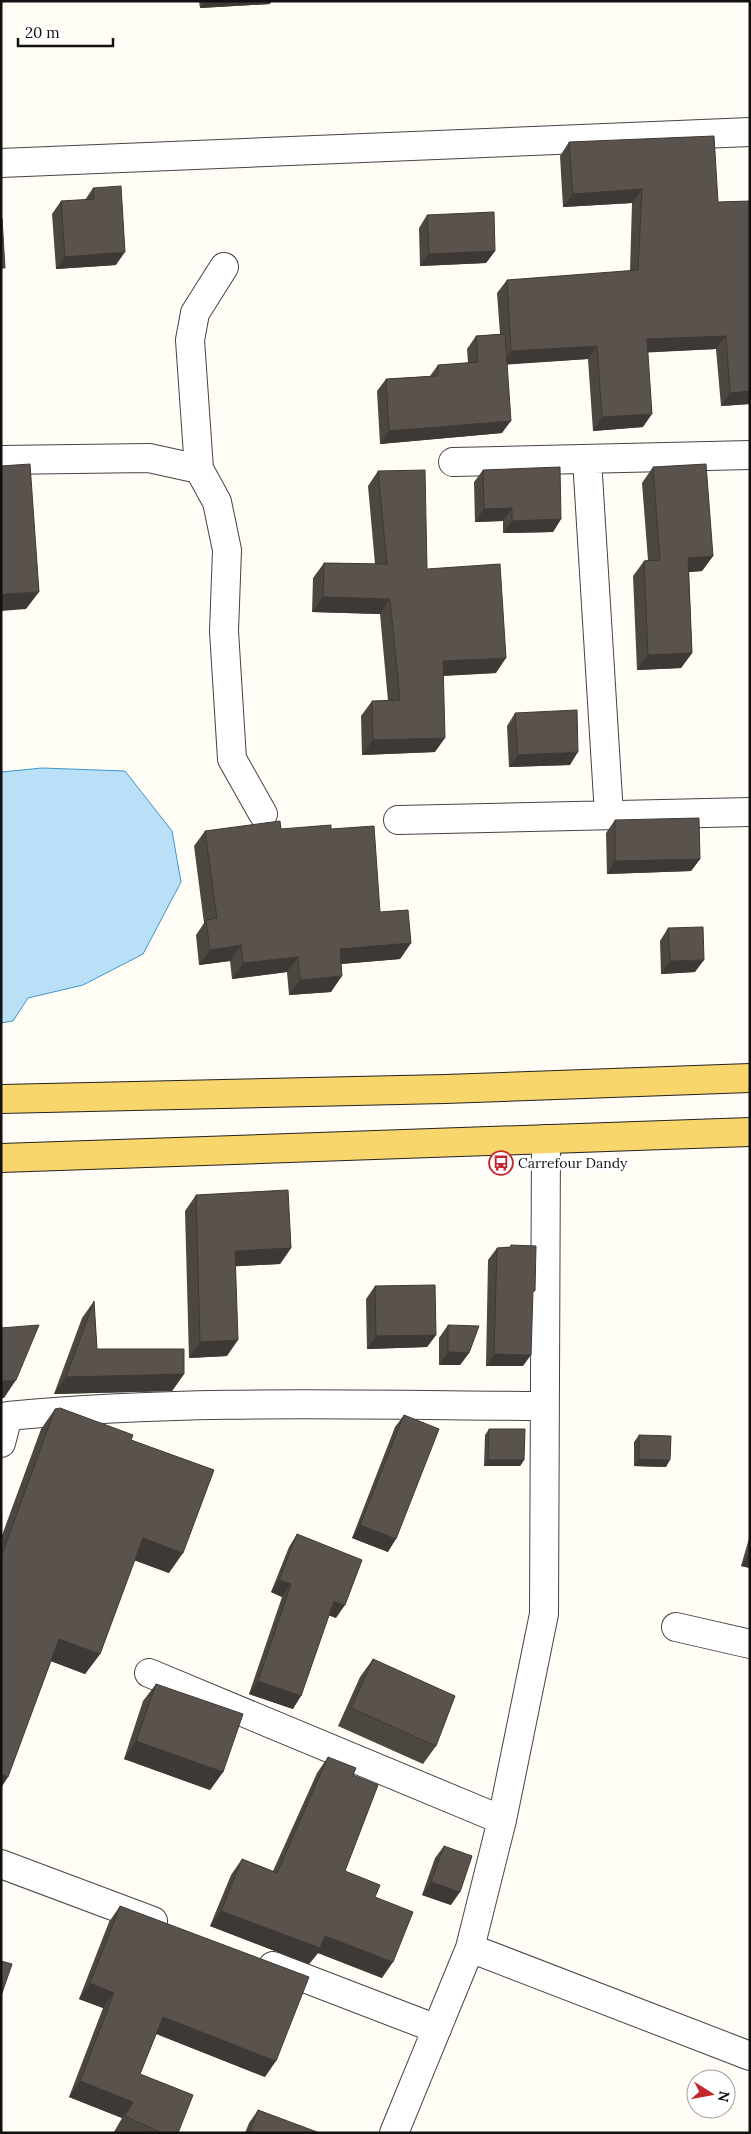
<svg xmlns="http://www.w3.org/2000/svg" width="751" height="2134" font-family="Lora,serif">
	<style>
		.water { fill: #b9e0f7; stroke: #3f96cf }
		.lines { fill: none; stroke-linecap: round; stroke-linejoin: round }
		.street-casing { stroke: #444; stroke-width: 30 }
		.primary-casing { stroke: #222; stroke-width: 30 }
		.street { stroke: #fff; stroke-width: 28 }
		.primary { stroke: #f9d66b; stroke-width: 28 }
		.wall { fill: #4d4742 }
		.shaded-wall { fill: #3f3936 }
		.building { fill: #5a524d; stroke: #3f3936 }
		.labels { text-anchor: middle; stroke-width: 5; stroke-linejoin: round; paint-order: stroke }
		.poi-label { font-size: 14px; fill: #111; stroke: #fff; text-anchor: start }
	</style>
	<rect width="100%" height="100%" fill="#fffdf5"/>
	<path class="water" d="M42,768L125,771L172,831L181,882L143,954L83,985L28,998L13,1021L1,1023V772Z"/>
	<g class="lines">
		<g class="street-casing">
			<path id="street" d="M1,163L750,132
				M587,459L609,815
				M1,460L149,458L199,469L217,502L227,550L224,631L232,759L263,814
				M453,462L750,455
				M199,469L190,340L195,313L224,267
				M398,820L750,812
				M1,1443L8,1416C186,1399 365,1405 543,1406
				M676,1627L750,1644
				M149,1673L502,1820
				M1,1864L153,1921
				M470,1948L750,2056
				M273,1966L437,2029
				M394,2133L470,1948L502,1820L544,1614L546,1139"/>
		</g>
		<g class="primary-casing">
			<path id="primary" d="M1,1099L445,1089L750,1078
				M1,1158L750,1132"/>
		</g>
		<use href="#street" class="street"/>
		<use href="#primary" class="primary"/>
	</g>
	<path class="wall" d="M199,1H271L270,4L200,8Z
		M569,142L718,202L750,404L721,406L716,349L648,352L643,427L593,431L588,359L507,364L502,433L380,444L377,391L386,379L430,376L438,365L468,363L467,349L476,336L500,334L497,293L507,280L630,271L632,203L563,207L560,156Z
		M93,188L116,265L56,269L52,214L61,201L85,200Z
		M427,215L495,251L486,263L420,266L419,228Z
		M653,467L713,556L702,571L689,572L692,653L681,668L637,670L633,576L644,561L648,560L642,483Z
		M483,470L561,519L553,532L503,533V521L475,522L474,482Z
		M378,471L427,569L496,673L444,676L435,752L362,755L361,716L372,701H388L380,614L312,612L313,578L324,563L375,564L368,486Z
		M515,713L570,765L509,767L507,726Z
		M615,820L700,859L691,871L607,874L606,833Z
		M281,829H331L380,912L411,943L400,959L341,964L331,992L289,995L287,972L232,979L230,961L199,965L196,935L204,923L194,846L205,831Z
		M668,928L695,972L661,974L660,941Z
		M196,1195L291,1248L280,1264L235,1266L227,1356L189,1358L185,1211Z
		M511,1245L523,1366H486L488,1260L497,1248L510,1247Z
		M375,1286L436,1335L427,1347L367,1349L366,1299Z
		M94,1301L97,1349L184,1374L172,1391L54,1394L82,1318Z
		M448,1325L469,1353L460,1365H439V1338Z
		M55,1409L131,1440L169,1573L134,1560L100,1654L85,1674L51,1661L1,1788V1538L41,1429Z
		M404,1415L388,1552L352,1538L395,1427Z
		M489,1429L524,1460L520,1466H484L485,1435Z
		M639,1435L666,1467L634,1466V1442Z
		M297,1534L336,1618L329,1615L293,1709L249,1694L282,1597L271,1592L289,1547Z
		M750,1535V1568L741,1566Z
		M373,1659L436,1746L423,1764L338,1726L360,1677Z
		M156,1684L223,1772L210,1790L124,1759L143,1701Z
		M328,1757L353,1775L345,1871L375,1897L382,1978L318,1953L309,1964L210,1926L231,1875L242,1859L273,1871L317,1773Z
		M444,1846L451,1905L422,1895L435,1858Z
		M120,1906L265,2077L156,2034L140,2074L178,2133H115L114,2132L122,2118L69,2097L103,2008L79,1999L109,1922Z
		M258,2110L316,2133H245L249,2123Z"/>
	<path class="shaded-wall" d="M205,1H271L270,4L200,8Z
		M642,189L632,203L563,207L573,194Z
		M495,251L486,263L420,266L429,254Z
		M125,252L116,265L56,269L65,257Z
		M726,336L716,349L638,353L647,339Z
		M597,346L588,359L502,365L511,351Z
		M750,391V404L721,406L730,393Z
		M652,414L643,427L593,431L602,417Z
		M511,421L502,433L380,444L389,431Z
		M512,508L503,521L475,522L484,509Z
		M561,519L553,532L503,533L512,521Z
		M713,556L702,571L678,573L688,558Z
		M39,592L26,609L1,611V594Z
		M323,597L390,599L380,614L312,612Z
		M692,653L681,668L637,670L648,655Z
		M506,658L496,673L433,676L443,661Z
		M445,738L435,752L362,755L373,740Z
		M578,752L570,765L509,767L518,755Z
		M700,859L691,871L607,874L615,861Z
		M411,943L400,959L329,965L340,949Z
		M241,945L230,961L199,965L210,950Z
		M298,957L287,972L232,979L243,963Z
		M704,960L695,972L661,974L670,961Z
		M342,976L331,992L289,995L300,980Z
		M291,1248L280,1264L223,1267L235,1251Z
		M436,1335L427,1347L367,1349L376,1336Z
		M238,1340L227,1356L189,1358L200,1342Z
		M448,1352L469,1353L460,1365H439Z
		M494,1354L531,1355L523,1366H486Z
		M184,1374L172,1391L54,1394L66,1377Z
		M16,1380L4,1398H1V1381Z
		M639,1459L670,1460L666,1467L634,1466Z
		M488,1460H524L520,1466H484Z
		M360,1525L396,1539L388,1552L352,1538Z
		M143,1538L183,1553L169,1573L128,1558Z
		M750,1553V1568L741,1566Z
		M279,1580L291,1584L282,1597L271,1592Z
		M334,1601L345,1605L336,1618L325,1614Z
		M59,1639L100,1654L85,1674L45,1659Z
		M258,1681L301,1696L293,1709L249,1694Z
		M136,1741L223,1772L210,1790L124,1759Z
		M1,1775L8,1777L1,1788Z
		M431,1882L460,1892L451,1905L422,1895Z
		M221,1911L325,1936L393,1962L382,1978L318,1953L309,1964L210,1926Z
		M90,1983L114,1993L103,2008L79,1999Z
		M163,2017L276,2061L265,2077L152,2032Z
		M80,2081L133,2102L122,2118L69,2097Z"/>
	<path class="building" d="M714,136L718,202L750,201V391L730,393L726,336L647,339L652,414L602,417L597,346L511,351L507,280L638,270L642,189L573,194L569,142Z
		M121,186L125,252L65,257L61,201L94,199L93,188Z
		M494,212L495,251L429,254L427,215Z
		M1,218H2L5,268H1Z
		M505,334L511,421L389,431L386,379L438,376V365L478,362L476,336Z
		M30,464L39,592L1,594V466Z
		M706,464L713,556L688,558L692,653L648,655L644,561L660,560L653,467Z
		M560,467L561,519L512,521V508L484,509L483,470Z
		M425,470L427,569L500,564L506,658L443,661L445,738L373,740L372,701L400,700L390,599L323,597L324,563L387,564L378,471Z
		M577,710L578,752L518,755L515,713Z
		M699,818L700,859L615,861V820Z
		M280,821L281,829L331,825V829L374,826L380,912L408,910L411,943L340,949L342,976L300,980L298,957L243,963L241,945L210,950L206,920L217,918L205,831Z
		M703,927L704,960L670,961L668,928Z
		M288,1190L291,1248L235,1251L238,1340L200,1342L196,1195Z
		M511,1245L536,1246L535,1291H533L531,1355L494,1354L497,1248L511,1247Z
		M435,1285L436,1335L376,1336L375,1286Z
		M94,1301L97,1349H184V1374L66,1377Z
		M39,1325L16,1380L1,1381V1328Z
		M448,1325L479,1326L469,1353L448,1352Z
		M60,1408L133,1435L131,1440L214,1470L183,1553L143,1538L100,1654L59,1639L8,1777L1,1775V1557L55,1409Z
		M404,1415L439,1429L396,1539L360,1525Z
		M489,1429H525L524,1460H488Z
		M639,1435L671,1436L670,1460L639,1459Z
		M297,1534L362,1560L345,1605L334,1601L301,1696L258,1681L291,1584L279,1580Z
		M373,1659L455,1696L436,1746L351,1708Z
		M156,1684L243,1714L223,1772L136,1741Z
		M328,1757L356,1768L353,1775L378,1785L345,1871L380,1885L375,1897L413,1912L393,1962L325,1936L320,1948L221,1911L242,1859L277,1873Z
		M444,1846L472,1856L460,1892L431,1882Z
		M120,1906L309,1977L276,2061L163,2017L140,2074L193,2095L178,2133H162L125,2116L133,2102L80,2081L114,1993L90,1983Z
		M1,1961L12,1964L1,1996Z
		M258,2110L317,2132L316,2133H249Z"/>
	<defs>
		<g id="bus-ring" transform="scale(1.25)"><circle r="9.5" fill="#fff" stroke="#c4262e" stroke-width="1.5"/><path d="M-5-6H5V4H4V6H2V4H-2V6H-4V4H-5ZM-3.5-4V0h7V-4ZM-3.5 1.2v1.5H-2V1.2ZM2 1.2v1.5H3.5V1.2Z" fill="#c4262e"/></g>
	</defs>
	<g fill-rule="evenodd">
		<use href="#bus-ring" x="501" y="1163"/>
	</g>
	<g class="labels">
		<g class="poi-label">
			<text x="518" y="1168">Carrefour Dandy</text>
		</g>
	</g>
	<rect width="751" height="2134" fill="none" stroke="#111111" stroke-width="5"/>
	<g transform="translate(711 2094) rotate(101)"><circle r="24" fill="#ffffff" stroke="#a0a0a0"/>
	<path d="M0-4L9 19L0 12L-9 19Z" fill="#c4262e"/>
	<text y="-8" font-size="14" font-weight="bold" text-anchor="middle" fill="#111111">N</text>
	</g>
	<path d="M18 38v8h95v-8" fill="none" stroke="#111111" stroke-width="2.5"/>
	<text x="25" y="38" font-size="15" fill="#111111" stroke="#ffffff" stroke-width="4" paint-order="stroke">20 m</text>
</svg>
